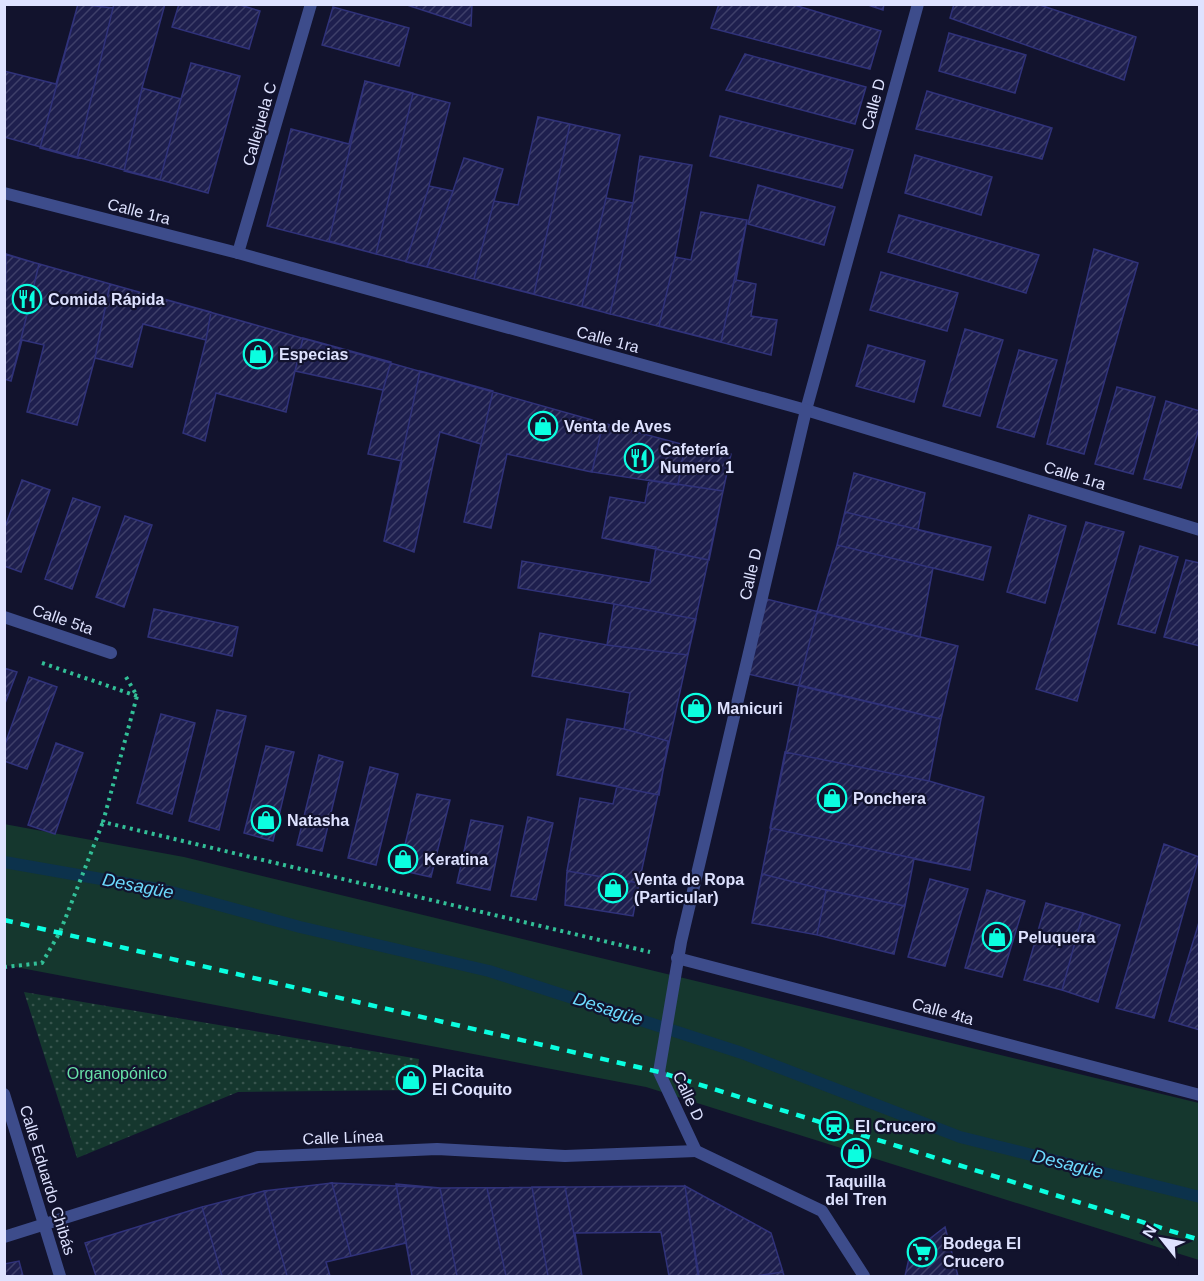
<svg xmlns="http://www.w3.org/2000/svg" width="1204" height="1281" font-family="Helvetica,sans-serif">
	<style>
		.grass { fill: #15372e }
		.park { fill: url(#park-dots) }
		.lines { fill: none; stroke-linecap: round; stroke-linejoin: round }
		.stream { stroke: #0c324c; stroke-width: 12 }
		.building { fill: url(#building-hatch); stroke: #30327a; stroke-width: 1.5 }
		.path { stroke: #32bf97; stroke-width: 4; stroke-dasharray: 3 4.5; stroke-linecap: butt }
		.minor { stroke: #3d4c8b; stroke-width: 12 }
		.tertiary { stroke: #3d4c8b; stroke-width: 12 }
		.rail { stroke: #0bfee0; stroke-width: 4.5; stroke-dasharray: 9 8; stroke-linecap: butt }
		.labels { text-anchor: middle; stroke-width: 4.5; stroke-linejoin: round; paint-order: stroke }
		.street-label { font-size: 16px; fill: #dee2ff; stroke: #12132d }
		.poi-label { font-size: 16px; font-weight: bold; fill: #dee2ff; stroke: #12132d; text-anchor: start }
		.park-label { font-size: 16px; fill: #68e1a8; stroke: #12132d }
		.water-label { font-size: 18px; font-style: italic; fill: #6cdbfe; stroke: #12132d }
	</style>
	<defs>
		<pattern id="park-dots" width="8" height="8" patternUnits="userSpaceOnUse" patternTransform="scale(1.5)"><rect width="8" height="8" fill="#15372e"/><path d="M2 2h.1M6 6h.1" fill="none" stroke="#37544d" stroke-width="1.8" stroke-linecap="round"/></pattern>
		<pattern id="building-hatch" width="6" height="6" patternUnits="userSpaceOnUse" patternTransform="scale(1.5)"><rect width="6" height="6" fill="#1e1f4e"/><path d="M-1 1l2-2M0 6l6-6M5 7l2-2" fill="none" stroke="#3e3f69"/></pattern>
	</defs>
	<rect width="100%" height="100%" fill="#12132d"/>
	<path class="grass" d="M4,824L184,857L1199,1103V1260L646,1087L5,965Z"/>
	<path class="park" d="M24,992L419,1059L416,1090L238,1092L77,1158Z"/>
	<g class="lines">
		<path class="stream" d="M4,862L164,890L300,927L489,971L742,1053L960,1137L1200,1197"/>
	</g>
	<path class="building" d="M78,4L113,8L114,4H165L142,88L181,99L191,63L240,76L208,193L4,137V71L56,84Z
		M78,4L113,8L77,158L40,148Z
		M179,4H237L260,11L249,49L172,27Z
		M404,4H472L471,26Z
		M719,4H791L881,31L870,69L711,28Z
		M865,4H884L883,10Z
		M954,4H1037L1136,37L1124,80L950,18Z
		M333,7L409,28L399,66L322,45Z
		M949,33L1026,55L1015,93L939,71Z
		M745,54L866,87L855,124L726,90Z
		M365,81L413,93L376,254L329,241Z
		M365,81L450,103L429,186L453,191L464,158L503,169L494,201L518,205L538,117L620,135L606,198L633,203L640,156L692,165L675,257L691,260L701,212L747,220L736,280L756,284L751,316L777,320L771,355L267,226L291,129L349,144Z
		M142,88L181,99L160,180L124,171Z
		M927,91L1052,128L1042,159L916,129Z
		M720,116L853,150L842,188L710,156Z
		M538,117L570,124L534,294L474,279L494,201L518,205Z
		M915,155L992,177L981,215L905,193Z
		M758,185L835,207L824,245L748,224Z
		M429,186L453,191L427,267L406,262Z
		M606,198L633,203L610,314L582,306Z
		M701,212L747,220L721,342L659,326L675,257L691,260Z
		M899,215L1039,255L1026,293L888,252Z
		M1094,249L1138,263L1084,454L1047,444Z
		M4,254L603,423L592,472L507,454L491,528L464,522L481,444L440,432L414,552L384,541L402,461L368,454L383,390L295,371L286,412L216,393L205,441L183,433L206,340L143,324L132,367L95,358L77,425L27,412L44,345L22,340L11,381L4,379Z
		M6,254L39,264L11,381L4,379Z
		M881,272L958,293L947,331L870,310Z
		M110,284L211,312L206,340L143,324L132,367L95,358Z
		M965,329L1003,340L980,416L943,406Z
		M303,338L391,362L383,390L295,371Z
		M868,345L925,361L914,402L856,386Z
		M1019,350L1057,360L1034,437L997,427Z
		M420,371L493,391L481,444L440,432L414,552L384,541Z
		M1117,387L1155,397L1133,474L1095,464Z
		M1166,401L1200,411V425L1181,488L1144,479Z
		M603,423L685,445L678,485L592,472Z
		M685,445L731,454L639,883L567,871L580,798L613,804L617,786L557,775L567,719L624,729L630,693L532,676L540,633L607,645L614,604L518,588L522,561L650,583L656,547L602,538L610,497L645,503L649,480L678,485Z
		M854,473L925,493L918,530L991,547L983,580L933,568L920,637L817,612L837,545Z
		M22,480L50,490L21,572L4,566V530Z
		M649,480L723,491L709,560L602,538L610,497L645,503Z
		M73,498L100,507L72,589L45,579Z
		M845,512L991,547L983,580L837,545Z
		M1029,515L1066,526L1045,603L1007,592Z
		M125,516L152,525L124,607L96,597Z
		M1086,522L1124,532L1077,701L1036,689Z
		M1140,546L1178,557L1155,633L1118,624Z
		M1186,560L1200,563V646L1164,637Z
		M762,598L958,646L941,719L744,673Z
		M614,604L696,619L688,655L607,645Z
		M154,609L238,627L232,656L148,637Z
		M817,612L958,646L941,719L799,685Z
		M4,668L17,672L4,706Z
		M29,677L57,687L27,769L4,761V747Z
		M799,685L941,719L929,781L984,797L970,870L914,859L905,906L826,890L817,935L752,923Z
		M217,710L246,716L219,830L189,821Z
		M161,714L195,723L172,814L137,803Z
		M567,719L624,729L668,741L659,795L557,775Z
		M56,743L83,753L55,834L28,825Z
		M266,746L294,752L273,841L244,833Z
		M785,752L929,781L984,797L970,870L770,828Z
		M319,755L343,762L322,851L297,845Z
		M370,767L398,774L376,865L348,858Z
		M417,794L450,800L431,877L399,870Z
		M528,817L553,823L536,900L511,896Z
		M471,820L503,826L490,890L457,883Z
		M1164,844L1199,857L1154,1018L1116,1008Z
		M567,871L639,883L633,916L565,905Z
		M762,874L826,890L817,935L752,923Z
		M930,879L968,889L945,966L908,957Z
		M826,890L905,906L894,954L817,935Z
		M987,890L1025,901L1002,977L965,968Z
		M1046,903L1083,913L1062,990L1024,980Z
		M1083,913L1120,925L1098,1002L1062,990Z
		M1200,919V1030L1169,1021Z
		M332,1183L440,1188L685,1186L699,1276H669L661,1232L575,1233L582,1276H412L406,1243L326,1262L330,1276H222L202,1207L264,1191Z
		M332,1183L351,1256L326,1262L330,1276H287L264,1191Z
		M396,1184L440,1188L457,1276H412Z
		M685,1186L771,1233L783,1272L755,1276H698Z
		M532,1187H565L582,1276H548Z
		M565,1187L582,1276H506L487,1188Z
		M202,1207L222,1276H96L85,1243Z
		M202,1207L222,1276H96L85,1243Z
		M945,1227L958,1276H905L910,1254Z
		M19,1261L23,1276H4V1264Z
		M19,1261L23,1276H4V1264Z
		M783,1272L784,1276H755Z"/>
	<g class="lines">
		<path class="path" d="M42,663L137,696
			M126,677L137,696L103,822L650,952
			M4,967L42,963L60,932L103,822"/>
		<path class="minor" d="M918,4L806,410L1200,530
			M238,253L311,4
			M4,617L111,653
			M677,958L1200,1095
			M4,1094L60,1276
			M4,1237L258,1157L437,1149L565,1156L696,1151"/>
		<path class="tertiary" d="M4,193L238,253L806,410L681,942L659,1072L696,1151L822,1211L864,1276"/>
		<path class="rail" d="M4,920L659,1072L1200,1240"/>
	</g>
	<defs>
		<g id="restaurant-ring" transform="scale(1.5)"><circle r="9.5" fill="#12132d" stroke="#0bfee0" stroke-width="1.5"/><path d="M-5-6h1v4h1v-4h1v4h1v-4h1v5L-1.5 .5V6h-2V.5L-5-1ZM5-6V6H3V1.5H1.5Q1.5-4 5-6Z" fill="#0bfee0"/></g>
		<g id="shop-ring" transform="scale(1.5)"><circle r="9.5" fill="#12132d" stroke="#0bfee0" stroke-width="1.5"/><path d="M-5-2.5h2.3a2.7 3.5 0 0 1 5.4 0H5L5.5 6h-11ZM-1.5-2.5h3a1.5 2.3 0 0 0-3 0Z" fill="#0bfee0"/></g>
		<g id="station-ring" transform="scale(1.5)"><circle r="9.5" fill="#12132d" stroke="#0bfee0" stroke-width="1.5"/><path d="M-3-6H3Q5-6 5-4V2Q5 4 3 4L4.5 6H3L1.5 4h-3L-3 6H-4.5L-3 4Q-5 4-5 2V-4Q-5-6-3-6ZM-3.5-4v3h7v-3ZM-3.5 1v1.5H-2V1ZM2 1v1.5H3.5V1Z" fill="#0bfee0"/></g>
		<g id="supermarket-ring" transform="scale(1.5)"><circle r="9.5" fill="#12132d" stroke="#0bfee0" stroke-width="1.5"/><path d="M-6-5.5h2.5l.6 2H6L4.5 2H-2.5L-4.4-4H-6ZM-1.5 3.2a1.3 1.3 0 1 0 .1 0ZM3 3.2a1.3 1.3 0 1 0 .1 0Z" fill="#0bfee0"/></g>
	</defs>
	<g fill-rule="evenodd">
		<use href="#restaurant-ring" x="27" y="299"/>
		<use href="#shop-ring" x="258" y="354"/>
		<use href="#shop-ring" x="543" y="426"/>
		<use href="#restaurant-ring" x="639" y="458"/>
		<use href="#shop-ring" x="696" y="708"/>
		<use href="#shop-ring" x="832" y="798"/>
		<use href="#shop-ring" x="266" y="820"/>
		<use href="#shop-ring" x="403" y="859"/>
		<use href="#shop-ring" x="613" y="888"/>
		<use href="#shop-ring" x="997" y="937"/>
		<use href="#shop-ring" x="411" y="1080"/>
		<use href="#station-ring" x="834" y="1126"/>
		<use href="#shop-ring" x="856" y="1153"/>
		<use href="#supermarket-ring" x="922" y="1252"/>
	</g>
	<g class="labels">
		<g class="street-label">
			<text transform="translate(873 104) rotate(-75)" y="6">Calle D</text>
			<text transform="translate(259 124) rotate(-74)" y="6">Callejuela C</text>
			<text transform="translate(139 211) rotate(14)" y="6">Calle 1ra</text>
			<text transform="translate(608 339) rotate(15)" y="6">Calle 1ra</text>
			<text transform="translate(1075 475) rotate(17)" y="6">Calle 1ra</text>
			<text transform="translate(750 574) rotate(-77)" y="6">Calle D</text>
			<text transform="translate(63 619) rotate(19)" y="6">Calle 5ta</text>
			<text transform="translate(943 1011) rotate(15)" y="6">Calle 4ta</text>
			<text transform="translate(689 1096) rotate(65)" y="6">Calle D</text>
			<text transform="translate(343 1137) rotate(-2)" y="6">Calle Línea</text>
			<text transform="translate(48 1180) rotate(73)" y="6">Calle Eduardo Chibás</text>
		</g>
		<g class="poi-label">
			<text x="48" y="305">Comida Rápida</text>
			<text x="279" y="360">Especias</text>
			<text x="564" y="432">Venta de Aves</text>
			<text x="660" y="455">Cafetería<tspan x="660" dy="18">Numero 1</tspan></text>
			<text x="717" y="714">Manicuri</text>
			<text x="853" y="804">Ponchera</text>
			<text x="287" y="826">Natasha</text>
			<text x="424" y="865">Keratina</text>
			<text x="634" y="885">Venta de Ropa<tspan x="634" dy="18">(Particular)</tspan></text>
			<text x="1018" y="943">Peluquera</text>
			<text x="432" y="1077">Placita<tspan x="432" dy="18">El Coquito</tspan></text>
			<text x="855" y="1132">El Crucero</text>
			<text x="856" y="1187" text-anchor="middle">Taquilla<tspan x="856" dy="18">del Tren</tspan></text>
			<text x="943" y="1249">Bodega El<tspan x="943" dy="18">Crucero</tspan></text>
		</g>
		<g class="park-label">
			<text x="117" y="1079">Organopónico</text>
		</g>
		<g class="water-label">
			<text transform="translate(138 886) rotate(11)" y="6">Desagüe</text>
			<text transform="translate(608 1009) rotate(18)" y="6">Desagüe</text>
			<text transform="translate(1068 1164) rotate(14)" y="6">Desagüe</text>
		</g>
	</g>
	<rect width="1204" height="1281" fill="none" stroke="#dee2ff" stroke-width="12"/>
	<g transform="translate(1162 1239) rotate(301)" stroke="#12132d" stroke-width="4.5" paint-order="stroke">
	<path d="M0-4.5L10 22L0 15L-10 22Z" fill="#dee2ff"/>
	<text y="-9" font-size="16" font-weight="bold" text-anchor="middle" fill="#dee2ff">N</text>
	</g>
</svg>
